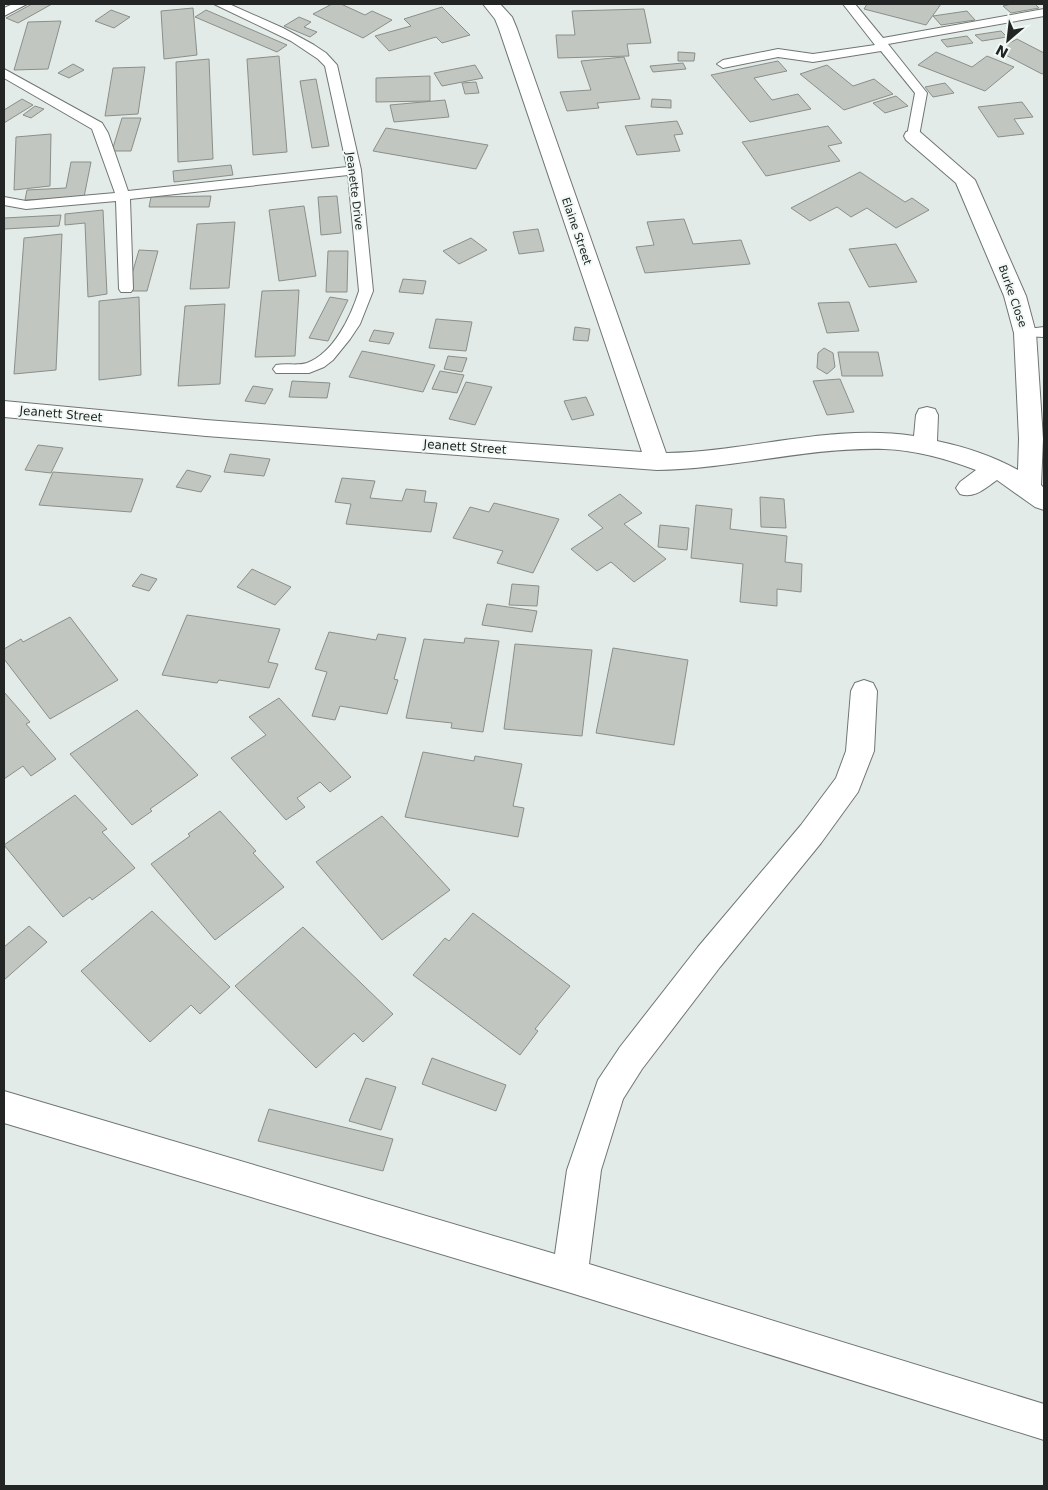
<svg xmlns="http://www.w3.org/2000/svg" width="1048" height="1490" font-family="'DejaVu Sans',sans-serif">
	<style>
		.building { fill: #c1c6c0; stroke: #8a8f89 }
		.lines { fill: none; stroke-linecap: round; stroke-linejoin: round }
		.service-casing { stroke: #6f7672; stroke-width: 2 }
		.minor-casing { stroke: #6f7672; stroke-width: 2 }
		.service { fill: #fff; fill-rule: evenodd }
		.minor { fill: #fff; fill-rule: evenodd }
		.labels { text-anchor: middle; stroke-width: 4; stroke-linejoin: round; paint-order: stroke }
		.far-street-label { font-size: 11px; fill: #222524; stroke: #f1f9f5 }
		.street-label { font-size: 12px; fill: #222524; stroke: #f1f9f5 }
	</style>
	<rect width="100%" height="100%" fill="#e3ebe8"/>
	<path class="building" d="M32,4H52L18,23L6,18Z
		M332,4H341L365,15L372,11L392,20L363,38L313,14Z
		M867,4H941L926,25L864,9Z
		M1012,4H1035L1039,8L1011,13L1003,6Z
		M442,7L470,35L442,43L436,37L389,51L375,36L411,26L404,19Z
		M193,8L197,55L164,59L161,11Z
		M644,9L651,43L627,44L629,56L558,58L556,35H575L572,11Z
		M111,10L130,17L114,28L95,21Z
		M206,10L287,45L277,52L195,17Z
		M967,11L975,20L941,25L933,16Z
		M299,17L311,22L304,27L317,32L310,37L284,26Z
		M61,21L48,69L14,70L28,22Z
		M1001,31L1007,37L982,41L975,35Z
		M967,36L973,43L947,47L941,40Z
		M1017,39L1044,53V73L1042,74L996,50Z
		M678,52L695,53L694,61H678Z
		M936,52L972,67L987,56L1014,67L985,91L918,65Z
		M279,56L287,152L253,155L247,59Z
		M624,57L640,99L597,103L599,108L567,111L560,92L591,90L581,61Z
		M209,59L213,159L178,162L176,62Z
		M778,61L787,71L754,78L772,100L798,94L811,109L750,122L711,75Z
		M683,63L686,69L653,72L650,66Z
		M73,64L84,70L69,78L58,73Z
		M475,65L483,78L442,86L434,73Z
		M827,65L853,86L874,79L893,94L844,110L800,74Z
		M145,67L138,114L105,116L113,68Z
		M430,76V101L376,102V78Z
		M316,79L329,146L312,148L300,81Z
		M476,82L479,93L465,94L462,83Z
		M945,83L954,93L933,97L925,87Z
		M896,96L908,106L885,113L873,103Z
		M22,99L33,105L4,123V110Z
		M652,99L671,100V108L651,107Z
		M445,100L449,117L394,122L390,105Z
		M1022,102L1033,117L1014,119L1024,134L998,137L978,107Z
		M35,106L44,109L31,118L23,115Z
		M122,118H141L131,151H112Z
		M677,121L683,134L674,135L680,151L637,155L625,126Z
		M828,126L842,143L828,146L840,161L766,176L742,142Z
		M386,128L488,145L476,169L373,151Z
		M51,134L50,186L14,190L16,137Z
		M71,162H91L84,197L25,200L27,190L66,188Z
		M231,165L233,175L174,182L173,171Z
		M860,172L905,202L912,198L929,210L896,228L867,208L851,217L837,207L810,221L791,208Z
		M211,196L209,207H149L151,197Z
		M337,196L341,233L321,235L318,197Z
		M304,206L316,276L279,281L269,210Z
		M103,210L107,294L88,297L85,223L65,225V214Z
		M61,215L59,226L4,229V218Z
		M684,219L693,244L741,240L750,264L645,273L636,247L654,245L647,222Z
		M235,222L229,288L190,289L197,224Z
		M538,229L544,251L519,254L513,232Z
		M62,234L56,370L14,374L24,238Z
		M471,238L487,250L459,264L443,251Z
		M896,244L917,282L869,287L849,249Z
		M139,250L158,251L147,291H127Z
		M328,251H348L347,292H326Z
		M403,279L426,281L423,294L399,292Z
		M299,290L295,356L255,357L262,291Z
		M139,297L141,375L99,380V301Z
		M330,297L348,300L328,341L309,338Z
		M849,302L859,331L827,333L818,303Z
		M225,304L220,384L178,386L185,306Z
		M436,319L472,322L466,351L429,348Z
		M575,327L590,329L588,341L573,340Z
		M374,330L394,333L389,344L369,341Z
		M824,348L833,353L835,367L827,374L817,368L818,353Z
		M362,351L435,365L423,392L349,377Z
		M838,352H878L883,376H842Z
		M448,356L467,358L462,372L444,369Z
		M440,371L464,375L457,393L432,389Z
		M840,379L854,412L827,415L813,381Z
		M292,381L330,383L327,398L289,397Z
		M466,382L492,387L475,425L449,419Z
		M253,386L273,389L265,404L245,401Z
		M586,397L594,415L572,420L564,401Z
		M38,445L63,448L51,473L25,470Z
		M230,454L270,459L264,476L224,472Z
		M187,470L211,476L201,492L176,487Z
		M53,472L143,479L131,512L39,505Z
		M342,478L375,481L370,498L402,501L406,489L426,491L424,502L437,503L431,532L346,524L351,504L335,502Z
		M620,494L642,513L624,524L666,559L634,582L611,562L597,571L571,549L603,528L588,515Z
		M760,497L784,499L786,528L761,527Z
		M494,503L559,519L533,573L497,563L503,551L453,538L470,507L489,512Z
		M696,505L732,509L730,529L787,536L785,562L802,564L801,592L777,589V606L740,602L743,564L691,558Z
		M660,525L689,528L687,550L658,547Z
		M252,569L291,587L275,605L237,587Z
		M141,574L157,579L149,591L132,586Z
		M512,584L539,586L537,606L509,605Z
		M487,604L537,611L532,632L482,625Z
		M187,615L280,629L268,662L278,664L269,688L219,680L217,683L162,675Z
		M70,617L118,680L50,719L4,659V649L21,639L23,642Z
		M329,632L376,640L378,634L406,638L394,679L398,680L387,714L340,706L335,720L312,716L327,672L315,669Z
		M465,638L499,641L483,732L451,728L452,723L406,718L424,639L464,643Z
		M515,644L592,650L582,736L504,729Z
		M613,648L688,660L674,745L596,733Z
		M4,692L30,722L26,724L56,759L31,776L23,766L4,779Z
		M279,698L351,777L330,792L320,782L297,798L305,807L286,820L231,758L266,735L249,717Z
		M137,710L198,775L150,809L152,811L132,825L70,754Z
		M423,752L474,761L475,756L522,764L513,806L524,808L518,837L405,817Z
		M75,795L107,829L102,832L135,868L92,900L90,897L63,917L4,845Z
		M220,811L256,851L253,853L284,887L215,940L151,864L190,836L188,834Z
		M382,816L450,890L382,940L316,862Z
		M152,911L230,987L200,1014L191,1005L150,1042L81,971Z
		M473,913L570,986L535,1029L538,1031L520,1055L413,975L445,938L449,941Z
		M29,926L47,942L4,980V947Z
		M303,927L393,1014L363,1042L354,1033L316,1068L235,986Z
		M432,1058L506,1085L496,1111L422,1084Z
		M366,1078L396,1087L381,1130L349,1121Z
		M269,1109L393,1139L383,1171L258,1141Z"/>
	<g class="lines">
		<g class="service-casing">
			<path id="service" d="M13,4H27L4,16V8Z
				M214,4H229L283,28L314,45L326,53L337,65L361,170L373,291L360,324L350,339L333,360L324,367L309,373H276L273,369L276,365C286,363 297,366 307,363C334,353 351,316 359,291L348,175L130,199L133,289L131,292H121L119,289L116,201L26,209L4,205V197L26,201L115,193L92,129L4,78V69L102,123L108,133L128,191L347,167L325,66L318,59L291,41Z
				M843,4H855L883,38L1044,9V16L888,44L927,93L919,136L913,140L907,136L915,93L881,51L813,62L778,57L723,68L717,64L723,60L778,49L813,54L875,45Z
				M1044,327V337L1020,336L1018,333L1020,330Z"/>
		</g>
		<g class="minor-casing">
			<path id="minor" d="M483,4H500L512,17L517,29L666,453C748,452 832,423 914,436L916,415L919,409L927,407L935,409L938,415L937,441C965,447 993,456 1018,470L1019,439L1014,333L1004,296L956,183L906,140L904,136L906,132L913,130L920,132L975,180L1026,296L1036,333L1043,439L1041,485L1044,488V510L1035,507L997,480C985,488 975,499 960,494L956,488L960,482L976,470C947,459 916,450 884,449C808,447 733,469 657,470L206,436L4,417V401L206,420L642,452L499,29L495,19Z
				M864,680L873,683L877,691L874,751L858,792L821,843L720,967L642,1069L623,1099L601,1170L589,1264L1044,1404V1440L571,1293L4,1123V1091L555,1254L567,1170L598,1080L620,1047L698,947L801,825L836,778L846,751L851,691L855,683Z"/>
		</g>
		<use href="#service" class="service"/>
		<use href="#minor" class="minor"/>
	</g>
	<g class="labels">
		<g class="far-street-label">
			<text transform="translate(355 191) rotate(83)" y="4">Jeanette Drive</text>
			<text transform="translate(577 231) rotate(71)" y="4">Elaine Street</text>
			<text transform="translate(1013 296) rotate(71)" y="4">Burke Close</text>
		</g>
		<g class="street-label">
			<text transform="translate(61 414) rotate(5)" y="4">Jeanett Street</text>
			<text transform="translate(465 447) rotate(4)" y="4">Jeanett Street</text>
		</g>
	</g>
	<rect width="1048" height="1490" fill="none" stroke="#222524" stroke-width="10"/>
	<g transform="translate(1008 40) rotate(208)" stroke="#f1f9f5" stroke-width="4" paint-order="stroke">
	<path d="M0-4L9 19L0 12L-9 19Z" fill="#222524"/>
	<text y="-8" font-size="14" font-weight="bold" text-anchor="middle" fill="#222524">N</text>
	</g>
</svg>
